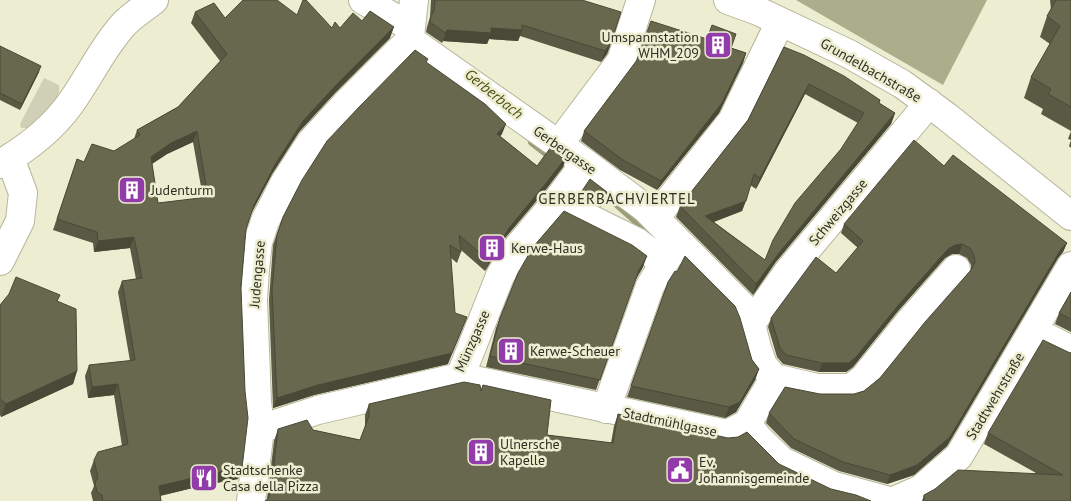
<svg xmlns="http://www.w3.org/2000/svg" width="1071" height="501" font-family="'PT Sans',sans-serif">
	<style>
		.green { fill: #cfd0b6 }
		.forest { fill: #acad8a }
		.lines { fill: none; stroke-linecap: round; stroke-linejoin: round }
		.stream { stroke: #9c9c7a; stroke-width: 8 }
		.minor-casing { stroke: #b5b69a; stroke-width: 30 }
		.major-casing { stroke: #b5b69a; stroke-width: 30 }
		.minor { stroke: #fff; stroke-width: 28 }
		.major { stroke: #fff; stroke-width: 28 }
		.wall { fill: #595944; fill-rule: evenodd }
		.shaded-wall { fill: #494937 }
		.building { fill: #68684f; stroke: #494937; fill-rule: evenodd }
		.labels { text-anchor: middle; stroke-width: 5; stroke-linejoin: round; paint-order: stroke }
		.poi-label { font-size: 14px; fill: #2f2f24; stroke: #edeed1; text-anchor: start }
		.street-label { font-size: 14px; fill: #2f2f24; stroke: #edeed1 }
		.water-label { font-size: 15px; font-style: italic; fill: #515015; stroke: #edeed1 }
		.neighbourhood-label { font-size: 15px; letter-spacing: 1px; fill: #2f2f24; stroke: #edeed1 }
	</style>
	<rect width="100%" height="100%" fill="#edeed1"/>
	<path class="green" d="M44,78L59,85C63,100 38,119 28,128H21L20,124Z"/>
	<path class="forest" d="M796,0H987L943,85Z"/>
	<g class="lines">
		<path class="stream" d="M532,142L554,159
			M609,197L660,242"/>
		<g class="minor-casing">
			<path id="minor" d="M363,0L411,27L410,40
				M411,27L414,0
				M410,40L585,163L645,208L744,308L751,324L757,348L763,365L774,378L817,388H851L864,378L910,321L956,269
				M558,145L621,61L641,0
				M556,202L637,242L664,263
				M655,218L732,121L780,22
				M0,261L20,221L23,193L10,158
				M751,324L787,273L929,103
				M1034,331L1071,350
				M460,377L727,434L747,424
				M606,409L650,286L677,242
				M747,424L758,438L782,461L834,486L889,501
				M747,424L774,378
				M260,429L318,410L460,377L500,276L517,248L556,202L585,163
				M251,501L260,429L257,401L253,300L255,269L258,242L265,221L285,182L311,142L345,105L410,40
				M894,501L921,489L959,456L1071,266"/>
		</g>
		<g class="major-casing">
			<path id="major" d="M728,0L758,11L849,54L902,84L946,116L1071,216
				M0,164C26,149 52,129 70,104C89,78 102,48 124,24C133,15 144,8 154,0"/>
		</g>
		<use href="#minor" class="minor"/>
		<use href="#major" class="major"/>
	</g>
	<path class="wall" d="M431,0H582L611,43L607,54L601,62L520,36L518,41L489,39L487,44L443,41L442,43L426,32L427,27L430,17Z
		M1050,0H1071V140L1068,139L1071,131L1041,114L1043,109L1024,98L1031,77L1050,44L1040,37L1047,16L1051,10Z
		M195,12L225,18L297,15L332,28H340L362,21L390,38L334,94L299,132L272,174L251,213L246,229L241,288L238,479L205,485L160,496L161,501H93L91,493L94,486L90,471L94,460L122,446L114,395L88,398L85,376L89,365L130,361L118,292L122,281L136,279L130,248L94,252L93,243L53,230L77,159L84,162L114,151L134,139L137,130L178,107L220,61L191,23ZM193,142L203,198L158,203L152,164L167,154Z
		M0,46L39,72L20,110L0,100Z
		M784,47L880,100L879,103L895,113L891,124L775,263L753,295L676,217L680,206L686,201L688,196L748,120ZM805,94L858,123L841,149L765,260L714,222L742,211L750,185L756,189Z
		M731,48L746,53L743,63L719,113L657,190L620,170L581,141L584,131L637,61Z
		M427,63L502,134L500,136L537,166L567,156L563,167L544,192L505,238L485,271L461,250V252L457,263L451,258L448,364L314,395L273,408L269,300L273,245L283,217Z
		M1071,140V148L1069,146Z
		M944,166L1067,243L1063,252L1058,258L947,446L914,475L887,484L839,471L791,448L766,423L769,413L820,394H854L864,391L880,378L971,270V265L967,258L959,254H952L945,258L898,311L853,367L846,372H819L783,364L777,357L768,327L771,318L836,273L858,248L841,233L844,224Z
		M582,191L607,192L601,207L580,196Z
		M643,267L635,280L596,390L486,367L496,328L518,273Z
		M668,282L752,360L759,369L755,380L736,412L725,418L627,397Z
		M1071,292V332L1055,324L1059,313Z
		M57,302L77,371L73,384L1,417L0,415V305Z
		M1068,352L1071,501H922L924,495L1036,473L984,444L988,433Z
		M483,385L547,435L611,443L614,426L618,414L779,464L267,499L274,441L278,429L313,430L360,440L365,427V415L369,404L481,390Z"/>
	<path class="shaded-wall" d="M394,27L390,38L334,94L299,132L272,174L250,216L254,205L276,163L303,121L338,83Z
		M491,28L522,30L518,41L489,39L487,44L443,41L442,43L447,30Z
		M611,43L607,54L601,62L605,51Z
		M746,53L743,63L719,113L657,190L661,181Z
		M41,66L39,72L20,110L22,104Z
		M809,84L805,94L756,189L760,178Z
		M895,113L891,124L775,263L753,295L756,284L779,253Z
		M506,124L502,134L493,144L497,134Z
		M197,131L193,142L167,154L147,167L151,157L171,143Z
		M567,156L563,167L544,192L505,238L485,271L489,261L509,228Z
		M746,201L742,211L702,226L705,216Z
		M134,237L130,248L94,252L98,241Z
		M1067,243L1063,252L1058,258L947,446L914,475L887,484L890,475L1061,249Z
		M962,244L959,254H952L945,258L898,311L853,367L846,372H819L822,363L901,302L948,249L955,245Z
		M647,256L643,267L635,281L639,270Z
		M467,317L448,364L314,395L273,408L277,398Z
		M759,369L755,380L736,412L725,418L729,407Z
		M77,371L73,384L1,417L6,404Z
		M118,384L114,395L88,398L92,387Z
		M242,468L238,479L205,485L155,497L159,486L209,474Z"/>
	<path class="building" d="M243,0H277L297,15L303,0H306L332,28L335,22L340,28L353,13L362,21L370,11L394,27L338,83L303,121L276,163L254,205L246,229L241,288L245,391L248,418L242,468L209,474L159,486L161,501H103L102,495L97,492L95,482L98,478L94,460L98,452L128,444L118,384L92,387L89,365L135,360L122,281L142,278L134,237L98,241L97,232L57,219L77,159L84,162L92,144L114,151L140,135L137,130L178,107L227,54L195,12L214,3L225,18ZM197,131L208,197L158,203L151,157L171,143Z
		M435,0H582L621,12L611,43L605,51L522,25V30L491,28V33L447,30L445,33L430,22L431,16L434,11Z
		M1056,0H1071V107L1048,94L1051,89L1031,77L1060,26L1047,16Z
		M651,21L707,39L712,25L736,34L731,48L746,53L722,103L661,181L623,160L584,131L637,60Z
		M0,46L41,66L22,104L0,93Z
		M784,47L804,55L844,76L880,100L879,103L895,113L779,253L756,284L680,206L685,200L689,203L692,198L688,196L748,120ZM809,84L864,113L841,149L795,203L773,240L765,260L705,216L746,201L754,174L760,178Z
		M415,50L428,59L426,62L485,104L506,124L497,134L537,166L551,147L562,158L565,155L567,156L547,182L509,228L489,261L459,235L461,252L450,245L455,313L467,317L452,353L318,385L277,398L272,290L277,235L283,217L302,180L327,141L360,106Z
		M914,140L944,166L953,155L1067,243L1061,249L950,437L917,465L890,475L843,462L794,439L769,413L785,387L820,394H854L864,391L880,378L925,322L971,270L975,262L974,255L970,248L962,244L955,245L948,249L901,302L856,357L849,363H822L786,355L780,348L771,318L816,257L836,273L863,241L844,224Z
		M590,179L607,192L603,201L582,191Z
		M564,211L632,245L647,256L639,270L600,380L490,356L500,318L518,273L533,247Z
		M685,256L735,306L740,318L752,360L759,369L740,402L729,407L631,386L668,282L675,271L677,272Z
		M16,277L60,295L57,301L76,309L77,371L6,404L0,399V305L9,294Z
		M1071,292V319L1059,313Z
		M1043,340L1068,352L1071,353V501H924V495L935,489L958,470L1063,475L988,433Z
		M464,382L480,385L481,391L483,385L551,400L547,435L613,443L618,414L728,438L738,437L747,432L779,464L831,489L856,495L871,501H265L268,499L271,491L278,429L307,420L313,430L360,440L369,416V404Z"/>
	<defs>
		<g id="building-square" transform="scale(1.4375)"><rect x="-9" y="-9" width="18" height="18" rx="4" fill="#923caa" stroke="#edeed1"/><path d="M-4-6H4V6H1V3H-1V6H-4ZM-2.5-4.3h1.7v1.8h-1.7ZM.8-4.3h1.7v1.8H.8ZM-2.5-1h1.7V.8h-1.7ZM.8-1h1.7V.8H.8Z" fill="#fff"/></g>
		<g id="civic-square" transform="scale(1.4375)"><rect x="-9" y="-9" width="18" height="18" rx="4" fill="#923caa" stroke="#edeed1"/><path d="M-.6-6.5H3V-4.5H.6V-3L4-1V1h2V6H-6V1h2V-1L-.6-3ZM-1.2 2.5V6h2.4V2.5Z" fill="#fff"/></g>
		<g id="restaurant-square" transform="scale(1.4375)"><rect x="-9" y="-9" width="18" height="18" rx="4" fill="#923caa" stroke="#edeed1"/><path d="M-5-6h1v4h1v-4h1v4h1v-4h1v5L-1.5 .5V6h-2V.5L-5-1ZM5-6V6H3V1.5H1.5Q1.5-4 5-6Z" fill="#fff"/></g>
	</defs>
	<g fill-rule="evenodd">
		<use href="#building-square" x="718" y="45"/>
		<use href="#building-square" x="132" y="190"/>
		<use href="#building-square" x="492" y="248"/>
		<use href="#building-square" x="511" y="351"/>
		<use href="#building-square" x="481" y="452"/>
		<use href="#civic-square" x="680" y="470"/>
		<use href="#restaurant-square" x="204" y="478"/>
	</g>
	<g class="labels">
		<g class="poi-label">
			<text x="699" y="42" text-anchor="end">Umspannstation<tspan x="699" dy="16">WHM_209</tspan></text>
			<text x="151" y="195">Judenturm</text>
			<text x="511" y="253">Kerwe-Haus</text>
			<text x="530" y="356">Kerwe-Scheuer</text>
			<text x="500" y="449">Ulnersche<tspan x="500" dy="16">Kapelle</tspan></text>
			<text x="699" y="467">Ev.<tspan x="699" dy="16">Johannisgemeinde</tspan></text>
			<text x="223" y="475">Stadtschenke<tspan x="223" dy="16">Casa della Pizza</tspan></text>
		</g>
		<g class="street-label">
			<text transform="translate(871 70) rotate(30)" y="5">Grundelbachstraße</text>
			<text transform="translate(565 150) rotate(35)" y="5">Gerbergasse</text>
			<text transform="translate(838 212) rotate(-50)" y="5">Schweizgasse</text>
			<text transform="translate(257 274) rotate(-85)" y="5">Judengasse</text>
			<text transform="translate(472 341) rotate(-66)" y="5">Münzgasse</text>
			<text transform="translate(995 396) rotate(-59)" y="5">Stadtwehrstraße</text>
			<text transform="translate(670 422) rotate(12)" y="5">Stadtmühlgasse</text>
		</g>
		<g class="water-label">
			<text transform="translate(494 94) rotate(39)" y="5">Gerberbach</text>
		</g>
		<g class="neighbourhood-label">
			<text x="617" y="204">GERBERBACHVIERTEL</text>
		</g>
	</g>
</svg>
